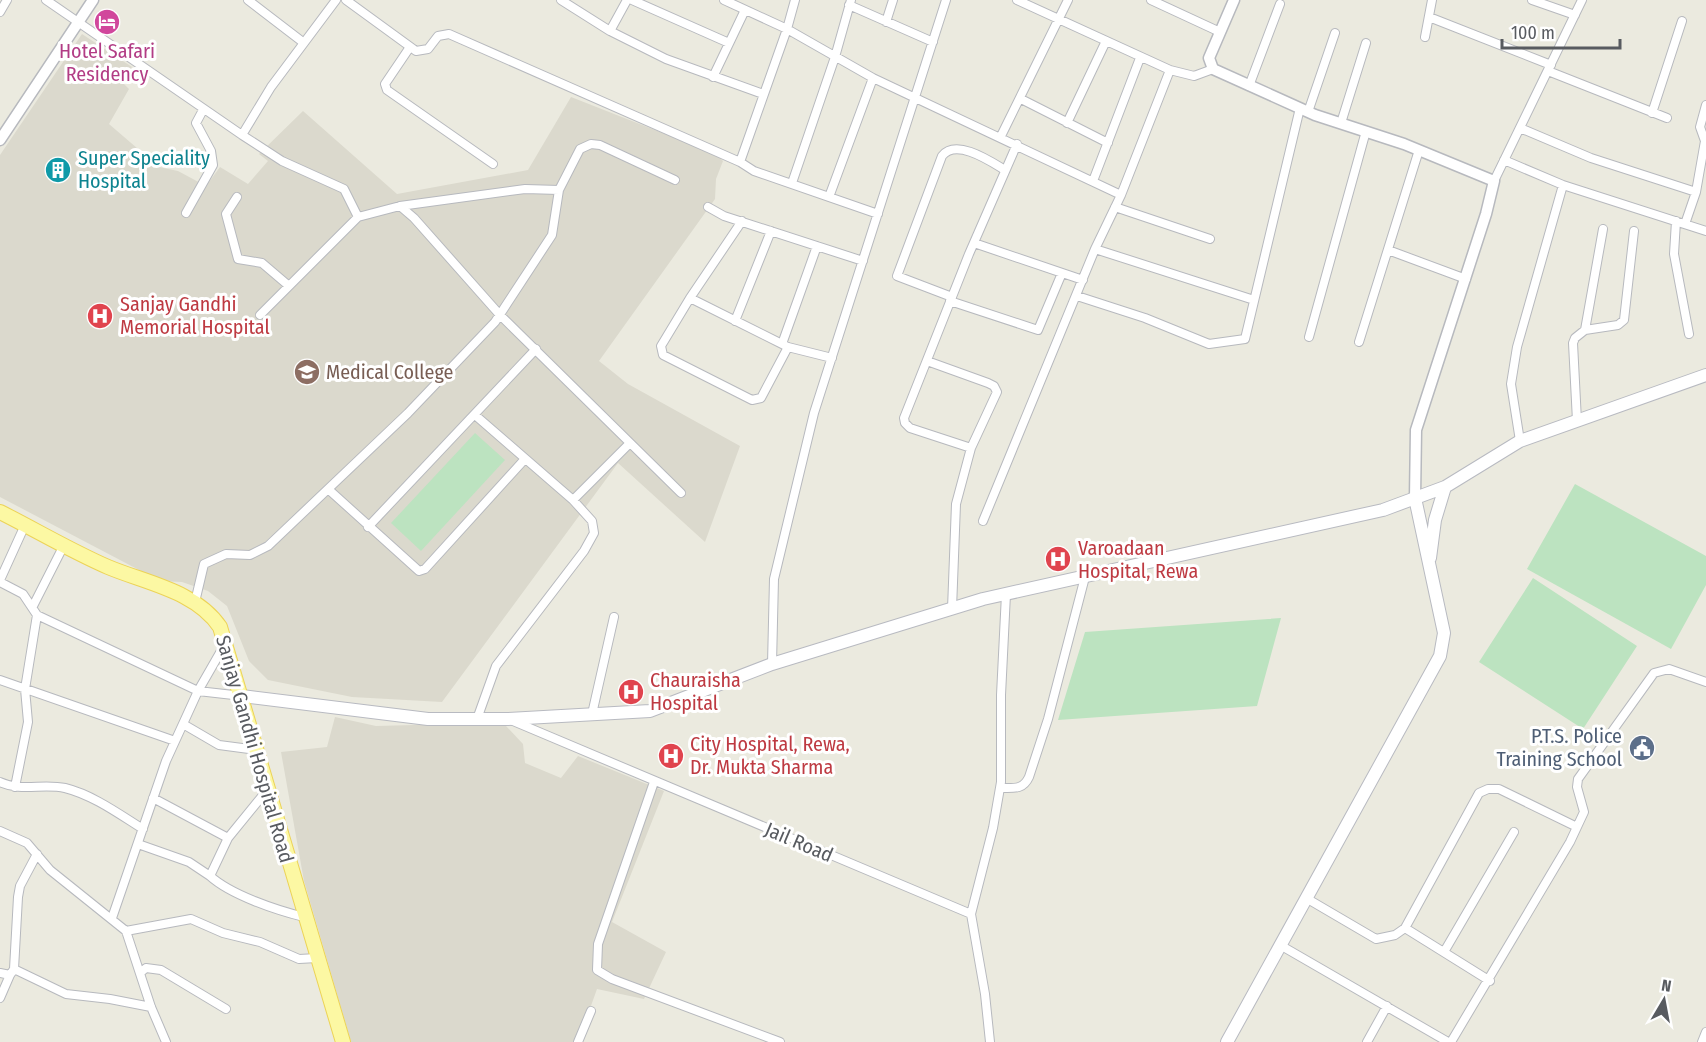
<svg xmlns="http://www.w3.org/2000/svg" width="1706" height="1042" font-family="'Fira Sans Condensed',sans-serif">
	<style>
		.education { fill: #dbd9cd }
		.green { fill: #bce3c0 }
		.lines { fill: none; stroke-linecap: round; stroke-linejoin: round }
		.minor-casing { stroke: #b7b9be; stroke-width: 10 }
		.tertiary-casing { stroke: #b7b9be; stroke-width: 13 }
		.secondary-casing { stroke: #b8bac1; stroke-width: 14 }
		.primary-casing { stroke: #ecd357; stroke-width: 16 }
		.minor { stroke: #fff; stroke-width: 8 }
		.tertiary { stroke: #fff; stroke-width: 10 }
		.secondary { stroke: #fff; stroke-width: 12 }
		.primary { stroke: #fcf8a3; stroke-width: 14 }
		.labels { text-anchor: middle; stroke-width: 6; stroke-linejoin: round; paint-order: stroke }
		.hotel-label { font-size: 20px; fill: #b23c85; stroke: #fff }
		.culture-label { font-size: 20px; fill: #0d838f; stroke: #fff; text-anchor: start }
		.health-label { font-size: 20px; fill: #be3a42; stroke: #fff; text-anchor: start }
		.education-label { font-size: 20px; fill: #785e54; stroke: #fff; text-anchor: start }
		.service-label { font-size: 20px; fill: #4e5e75; stroke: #fff; text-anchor: end }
		.street-label { font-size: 20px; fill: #585b60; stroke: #fff }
	</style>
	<rect width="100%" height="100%" fill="#ebeadf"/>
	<path class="education" d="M82,34L132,67L120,80L129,89L109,124L159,167L178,171L206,186L220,167L248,184L268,161L259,154L303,111L397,194L528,170L571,97L716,154L723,161L716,179L715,199L599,361L628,384L740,446L705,542L618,463L442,702L352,697L268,680L249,661L227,606L208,591L182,582L160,581L0,497V155Z
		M335,717L376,726L490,723L506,726L523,744L525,763L561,778L578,756L664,791L612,922L666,952L644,999L597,989L578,1042H351L304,881L281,752L327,747Z"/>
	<path class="green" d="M475,433L505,460L421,551L391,523Z
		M1575,484L1706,556V585L1671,649L1527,569Z
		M1533,578L1637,646L1583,729L1479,662Z
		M1281,618L1257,706L1058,720L1085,632Z"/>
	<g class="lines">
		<g class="minor-casing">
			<path id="minor" d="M46,0L242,135L282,161L344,189L358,217
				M248,0L304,43
				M346,0L416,51L428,49L438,36L449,34L740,162L754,171L878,214
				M561,0L610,31L627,0
				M632,0L729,43
				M724,0L787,29L873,78L1121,195L1095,249L983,521
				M1017,0L1170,70L1121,195
				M1151,0L1220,32
				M1532,0L1575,15
				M849,5L933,42
				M0,12L7,0
				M1429,17L1551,65
				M886,22L893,0
				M610,31L666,59L763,94
				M1425,37L1432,0
				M410,47L385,84L387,90L493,164
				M1170,70L1194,76L1213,69
				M1548,71L1667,118
				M713,77L745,10
				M1249,86L1280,4
				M1021,99L1108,143
				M1308,112L1335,33
				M1652,113L1682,21
				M1067,123L1106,41
				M1341,123L1366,43
				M1520,128L1591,158L1696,192
				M242,135L271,87L336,0
				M1001,136L1068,0
				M1504,160L1563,185L1706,231
				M740,162L787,29L795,0
				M1093,181L1140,58
				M1494,181L1582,0
				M792,183L835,57L851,0
				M237,197L226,214L238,259L262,263L289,286
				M829,197L873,78
				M400,206L525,189L559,190
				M708,207L724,216L863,261
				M1115,207L1210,239
				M186,213L213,165L211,151L196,123L203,110
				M742,221L690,298L788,347L832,358
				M1676,221L1674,254L1689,334
				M1685,224L1696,192L1705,141L1700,127L1706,105
				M974,243L1083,280
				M1095,249L1254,300
				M1388,250L1466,279
				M1077,296L1145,318L1209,344L1245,339L1300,108
				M952,297L897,276L942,156C956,138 990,161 1005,170
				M690,298L661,346L663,355L752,400L761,398L788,347
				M950,301L1038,330L1062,273
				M260,315L358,217L400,206L414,218L500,315L681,493
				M735,321L771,231
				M1585,330L1618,325L1624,320L1634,231
				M1309,337L1366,131
				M1359,342L1419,150
				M782,344L817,246
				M927,361L988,383L994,386L997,392L971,448L956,504L952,609
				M475,415L573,500L630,443
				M1577,421L1573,343L1575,338L1585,330L1603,229
				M1520,441L1511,384L1517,347L1563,185
				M971,448L910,428L905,423L904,418L969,254L1017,144
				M328,489L419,571L425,569L524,460
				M368,527L536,349
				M0,580L25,525
				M0,582L23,594L37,615L198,691L242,696
				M195,602L204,564L226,554L250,555L268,546L408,413L495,322L552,235L559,190L580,149L591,144L600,145L675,180
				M33,606L64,545
				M772,664L774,579L814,413L946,0
				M0,680L175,741
				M592,714L614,617
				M477,719L496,666L584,551L594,533L592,521L573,500
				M513,721L971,914L985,994L990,1042
				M183,724L219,745L257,750
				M0,782C21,792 43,783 65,788C93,795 119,814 143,829
				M654,782L598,944L597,970L612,979L780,1042
				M15,787L28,722L25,689L37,615
				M1000,788C1014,788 1023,790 1029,777L1048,719L1085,577
				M153,798L228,838
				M0,831L27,843L50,870L126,931L151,1007L166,1042
				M138,844L189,862L210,876L228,838L268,789
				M210,876C231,895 276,910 304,917
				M1306,898L1376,939L1395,935L1405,928L1479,793L1488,789H1499L1577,827
				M971,914L993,828L1001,782V695L1006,594
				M112,918L166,761L198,691L225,644
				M1405,928L1490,981
				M126,931L191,919L223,933L260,942L299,959L317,958
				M1280,945L1448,1042
				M1444,952L1514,832
				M14,969L66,994L110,999L151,1007
				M0,973L10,975L14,969L18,897L20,886L37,854
				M140,973L146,968L161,970L226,1009
				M0,998L10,975
				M578,1042L591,1011
				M1367,1042L1387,1006
				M1451,1042L1570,842L1584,812L1577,787L1578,779L1654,673L1669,669L1706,682
				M1702,1042L1706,1032"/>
		</g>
		<g class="tertiary-casing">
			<path id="tertiary" d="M1234,0L1209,58L1213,69L1315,115L1404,144L1494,181L1486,214L1416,430L1415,498
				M0,140L93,0"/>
		</g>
		<g class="secondary-casing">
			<path id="secondary" d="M1430,558L1435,520L1445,487
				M242,696L428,719H508L650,711L772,664L983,599L1383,510L1445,487L1520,441L1706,375
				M1227,1042L1440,656L1444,633L1415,498"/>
		</g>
		<g class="primary-casing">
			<path id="primary" d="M0,512C36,530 71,551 108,567C146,583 196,591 220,627L343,1042"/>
		</g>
		<use href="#minor" class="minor"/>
		<use href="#tertiary" class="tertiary"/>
		<use href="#secondary" class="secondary"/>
		<use href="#primary" class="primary"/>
	</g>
	<defs>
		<g id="hotel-disc" transform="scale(1.35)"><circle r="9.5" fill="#d1479c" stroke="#fff"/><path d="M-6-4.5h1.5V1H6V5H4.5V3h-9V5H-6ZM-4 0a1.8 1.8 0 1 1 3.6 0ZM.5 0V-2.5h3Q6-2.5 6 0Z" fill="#fff"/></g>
		<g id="building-disc" transform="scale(1.35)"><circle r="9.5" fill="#0f9aa8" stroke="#fff"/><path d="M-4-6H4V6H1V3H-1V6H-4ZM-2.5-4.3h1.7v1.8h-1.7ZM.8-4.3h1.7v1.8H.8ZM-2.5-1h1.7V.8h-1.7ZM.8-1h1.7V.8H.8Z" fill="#fff"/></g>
		<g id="hospital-disc" transform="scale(1.35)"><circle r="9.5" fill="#e0444e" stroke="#fff"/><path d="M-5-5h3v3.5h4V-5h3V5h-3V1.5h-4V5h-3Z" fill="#fff"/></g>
		<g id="university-disc" transform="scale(1.35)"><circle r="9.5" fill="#8d6e63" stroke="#fff"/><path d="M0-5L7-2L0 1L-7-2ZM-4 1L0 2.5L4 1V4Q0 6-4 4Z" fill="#fff"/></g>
		<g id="civic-disc" transform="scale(1.35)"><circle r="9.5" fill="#5c6f8a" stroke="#fff"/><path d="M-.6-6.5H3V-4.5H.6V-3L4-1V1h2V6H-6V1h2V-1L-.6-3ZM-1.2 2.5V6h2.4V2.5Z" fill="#fff"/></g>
	</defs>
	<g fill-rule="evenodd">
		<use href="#hotel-disc" x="107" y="22"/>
		<use href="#building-disc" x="58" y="170"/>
		<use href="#hospital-disc" x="100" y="316"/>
		<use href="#university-disc" x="307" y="372"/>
		<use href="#hospital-disc" x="1058" y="559"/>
		<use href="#hospital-disc" x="631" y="692"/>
		<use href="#civic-disc" x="1642" y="748"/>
		<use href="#hospital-disc" x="671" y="756"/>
	</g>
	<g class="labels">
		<g class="hotel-label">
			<text x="107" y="58">Hotel Safari<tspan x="107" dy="23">Residency</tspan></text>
		</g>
		<g class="culture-label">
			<text x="78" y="165">Super Speciality<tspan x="78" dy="23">Hospital</tspan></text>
		</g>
		<g class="health-label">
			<text x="120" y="311">Sanjay Gandhi<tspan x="120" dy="23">Memorial Hospital</tspan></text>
			<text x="1078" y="555">Varoadaan<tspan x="1078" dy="23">Hospital, Rewa</tspan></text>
			<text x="650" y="687">Chauraisha<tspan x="650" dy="23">Hospital</tspan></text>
			<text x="690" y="751">City Hospital, Rewa,<tspan x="690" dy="23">Dr. Mukta Sharma</tspan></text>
		</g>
		<g class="education-label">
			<text x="326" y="379">Medical College</text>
		</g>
		<g class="service-label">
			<text x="1622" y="743">P.T.S. Police<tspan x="1622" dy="23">Training School</tspan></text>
		</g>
		<g class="street-label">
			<text transform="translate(255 749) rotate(74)" y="7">Sanjay Gandhi Hospital Road</text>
			<text transform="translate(799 842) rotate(23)" y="7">Jail Road</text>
		</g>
	</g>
	<g transform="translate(1664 1000) rotate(10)" stroke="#ffffff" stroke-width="4.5" paint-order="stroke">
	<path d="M0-4.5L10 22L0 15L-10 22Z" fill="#585b60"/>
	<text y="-9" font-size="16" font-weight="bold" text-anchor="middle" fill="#585b60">N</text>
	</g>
	<path d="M1502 39v9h118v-9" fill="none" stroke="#585b60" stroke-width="3"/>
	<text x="1511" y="39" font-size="18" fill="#585b60" stroke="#ffffff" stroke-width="4.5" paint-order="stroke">100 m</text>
</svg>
